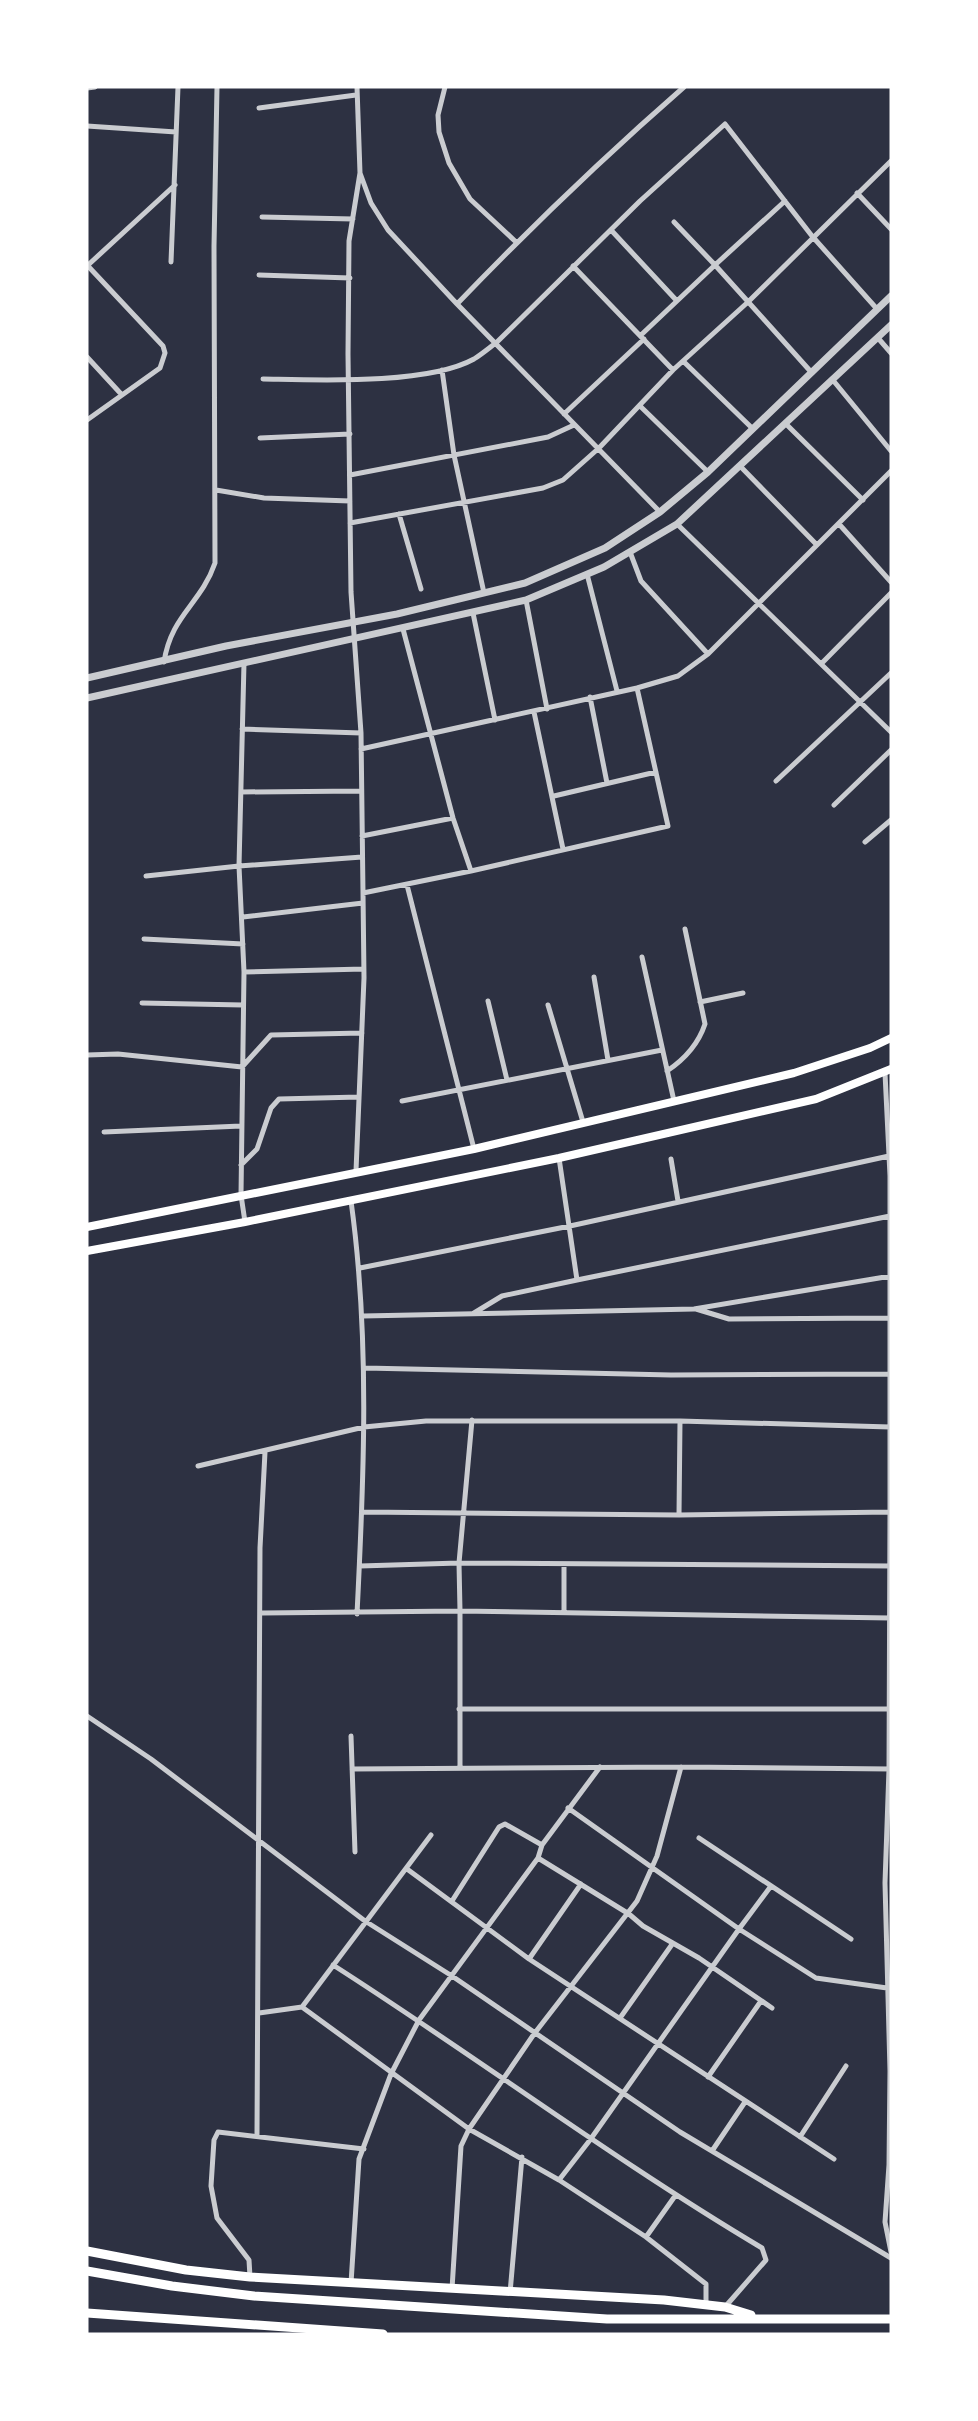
<svg xmlns="http://www.w3.org/2000/svg" width="978" height="2421" font-family="Literata,serif">
	<style>
		.lines { fill: none; stroke-linecap: round; stroke-linejoin: round }
		.minor { stroke: #caccd0; stroke-width: 5 }
		.tertiary { stroke: #caccd0; stroke-width: 7 }
		.secondary { stroke: #fff; stroke-width: 8 }
		.trunk { stroke: #fff; stroke-width: 9 }
	</style>
	<rect width="100%" height="100%" fill="#2d3142"/>
	<g class="lines">
		<path class="minor" d="M357,87L360,173L371,203L388,230L457,304L660,512
			M445,87L438,115L439,132L449,163L470,199L516,242
			M87,88L95,87
			M259,108L356,95
			M87,126L176,132
			M857,193L891,229
			M785,201L715,265L812,373
			M262,217L353,219
			M611,230L677,301
			M171,262L178,87
			M87,265L163,346L165,353L160,368L87,420
			M87,266L175,185
			M573,266L673,370
			M259,275L350,278
			M457,304C529,229 605,156 684,87
			M641,335L715,265L674,222
			M878,338L891,353
			M87,357L122,395
			M683,361L753,429
			M442,370L454,455L484,593
			M263,379C318,380 427,385 474,359C482,354 489,348 497,342L640,201L725,124L812,236L877,309
			M832,379L891,451
			M640,406L708,472
			M564,414L644,339
			M785,423L863,500
			M260,438L350,434
			M740,466L816,544
			M350,475L548,437L574,425
			M216,490L264,498L350,501
			M399,514L421,589
			M350,523L543,488L563,480L599,448L673,370L748,302L891,161
			M677,524L891,732
			M839,524L891,582
			M630,552L641,581L708,654
			M587,574L617,691
			M526,600L547,709
			M473,613L495,720
			M403,629L453,818L471,871L668,826L637,688
			M164,662C171,615 201,604 215,563L214,246L217,87
			M244,663L239,866L244,972L241,1195L245,1222
			M822,663L891,593
			M590,697L607,783
			M534,712L563,849
			M242,729L361,733
			M361,749L637,688L678,676L708,654L891,471
			M776,781L891,673
			M241,792L360,791
			M554,796L656,772
			M834,805L891,750
			M362,836L453,818
			M865,842L891,820
			M146,876L239,866L362,857
			M407,885L474,1149
			M363,893L471,871
			M243,917L363,903
			M144,939L243,944
			M642,957L674,1101
			M244,972L364,969
			M594,977L608,1060
			M488,1001L507,1080
			M700,1002L743,993
			M142,1003L243,1005
			M548,1005L583,1122
			M87,1055L118,1054L242,1067L271,1035L362,1033
			M667,1071C685,1059 698,1045 705,1024L685,929
			M885,1073L890,1176V1512L889,1769L885,1883L890,2071L889,2165L885,2222L891,2252
			M402,1101L662,1050
			M104,1132L241,1126
			M559,1158L577,1280L890,1216
			M671,1159L678,1201
			M241,1165L257,1149L271,1108L279,1099L359,1097
			M356,1171L364,978L363,893L361,733L351,592L348,354L349,241L360,173
			M351,1201C370,1338 364,1476 357,1614
			M360,1268L570,1226L889,1156
			M696,1309L729,1319L889,1318
			M474,1313L502,1296L577,1280
			M363,1316L694,1309L891,1276
			M365,1368L671,1375L891,1374
			M198,1466L364,1427L426,1421H680L890,1427
			M363,1512L679,1515L891,1512
			M679,1515L680,1421
			M564,1564V1611
			M360,1566L459,1563L891,1566
			M262,1613L460,1611L459,1563L472,1420
			M459,1709H891
			M87,1716L151,1759L365,1921L452,1976L680,2132L891,2258
			M351,1736L355,1852
			M460,1768V1611L890,1618
			M352,1769L681,1767L891,1769
			M568,1808L739,1929L771,1886
			M699,1838L851,1939
			M538,1858L629,1914L643,1926L699,1958L772,2008
			M407,1869L529,1959L834,2159
			M452,1901L499,1827L505,1824L542,1845
			M529,1959L581,1884
			M333,1965C477,2057 614,2160 762,2248L766,2260L725,2307
			M302,2007L431,1835
			M259,2013L302,2007L469,2129L559,2180L646,2237L706,2284V2305
			M620,2018L673,1943
			M708,2077L761,2001
			M257,2135L260,1548L265,1452
			M800,2137L846,2066
			M712,2151L745,2102
			M559,2180L590,2140L739,1929L816,1978L887,1988
			M646,2237L675,2196
			M250,2277L249,2260L217,2218L211,2186L214,2140L218,2132L364,2149
			M351,2283L359,2159L391,2074L419,2020L538,1858L542,1845L600,1767
			M452,2289L461,2146L469,2129L534,2034L637,1901L657,1856L681,1767
			M510,2293L522,2157"/>
		<path class="tertiary" d="M87,678L226,646L397,614L525,583L605,548L660,512L708,472L891,296
			M87,698L526,600L604,567L677,524L891,325"/>
		<path class="secondary" d="M87,1227L474,1149L794,1073L870,1048L891,1038
			M87,1251L245,1222L559,1158L816,1099L891,1069"/>
		<path class="trunk" d="M87,2251L186,2270L250,2277L664,2300L725,2307L751,2315
			M87,2271L172,2286L254,2296L607,2319H891
			M87,2313L383,2334"/>
	</g>
	<rect width="978" height="2421" fill="none" stroke="#ffffff" stroke-width="177"/>
</svg>
